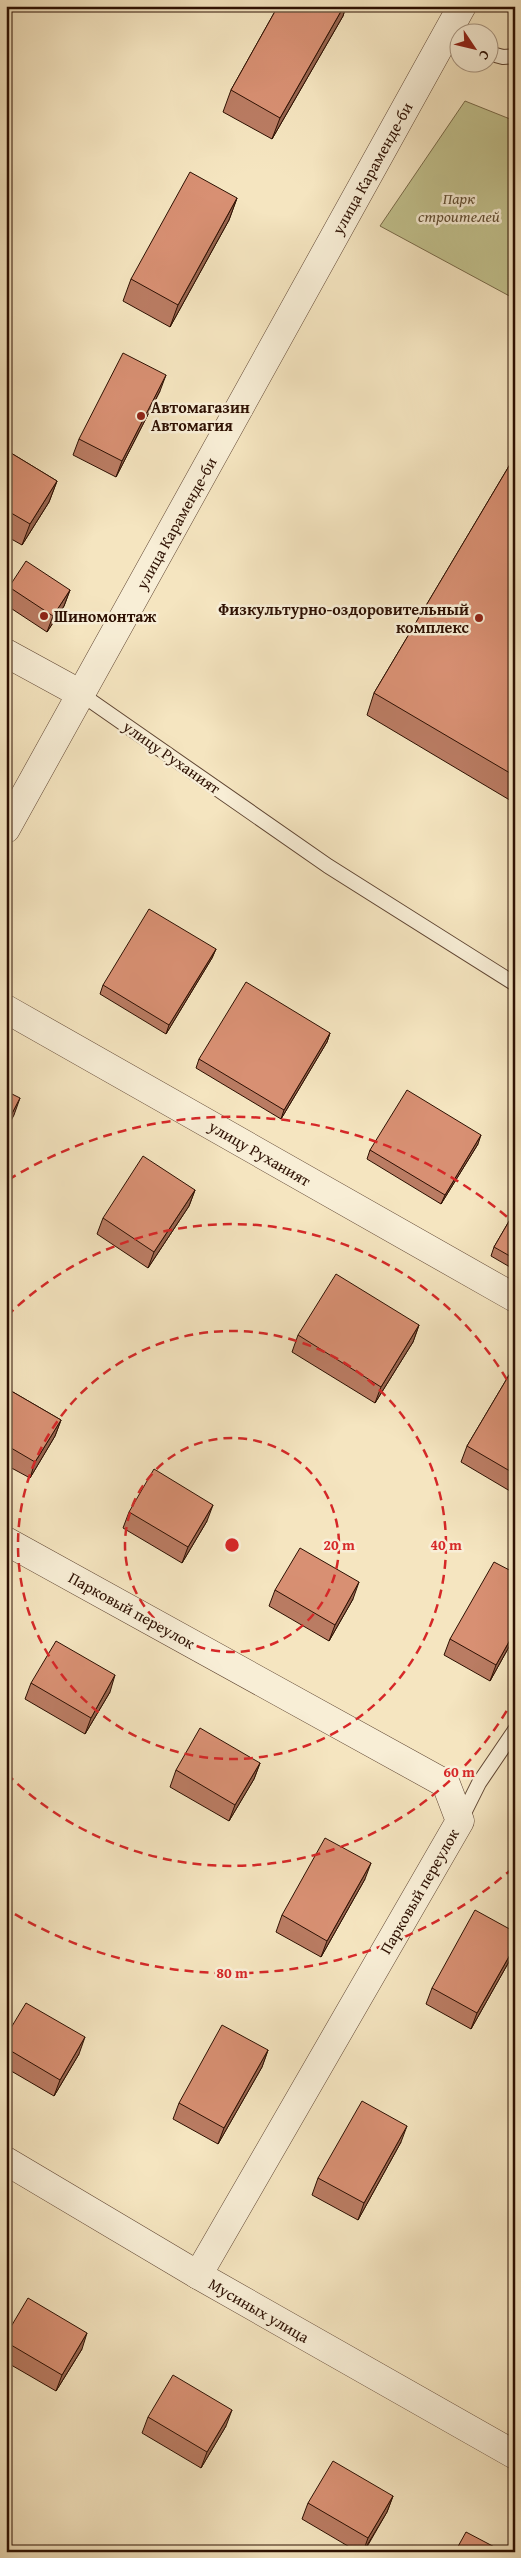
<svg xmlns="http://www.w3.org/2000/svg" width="521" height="2558" font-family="'Gentium Book Plus',serif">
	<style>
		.green { fill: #c2c28e; stroke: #786948 }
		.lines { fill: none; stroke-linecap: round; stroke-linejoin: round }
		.service-casing { stroke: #5f4532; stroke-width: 16 }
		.minor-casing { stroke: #5f4532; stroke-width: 29 }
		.tertiary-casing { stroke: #5f4532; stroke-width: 29 }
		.service { stroke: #f8eed6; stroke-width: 14 }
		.minor { stroke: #f8eed6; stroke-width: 28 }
		.tertiary { stroke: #f8eed6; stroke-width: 28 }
		.wall { fill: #ba7c63; stroke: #2d1002 }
		.shaded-wall { fill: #976550; stroke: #2d1002 }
		.building { fill: #d89073; stroke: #2d1002 }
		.ring { fill: none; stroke: #d62828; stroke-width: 2.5; stroke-dasharray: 9 6 }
		.poi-dot { fill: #8f2418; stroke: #f8eed6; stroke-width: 2 }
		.labels { text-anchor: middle; stroke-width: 5; stroke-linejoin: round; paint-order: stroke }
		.street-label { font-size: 16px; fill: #2d1002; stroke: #f8eed6 }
		.park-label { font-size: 16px; font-style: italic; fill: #614e33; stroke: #f8eed6 }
		.poi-label { font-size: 16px; font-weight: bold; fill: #2d1002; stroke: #f8eed6; text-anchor: start }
		.centre { fill: #d62828; stroke: #f8eed6; stroke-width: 2.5 }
		.ring-label { font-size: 15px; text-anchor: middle; font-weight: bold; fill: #d62828; stroke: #f8eed6; stroke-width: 5; stroke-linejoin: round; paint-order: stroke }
	</style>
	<rect width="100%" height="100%" fill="#f5e5c0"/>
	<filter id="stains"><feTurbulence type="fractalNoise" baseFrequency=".004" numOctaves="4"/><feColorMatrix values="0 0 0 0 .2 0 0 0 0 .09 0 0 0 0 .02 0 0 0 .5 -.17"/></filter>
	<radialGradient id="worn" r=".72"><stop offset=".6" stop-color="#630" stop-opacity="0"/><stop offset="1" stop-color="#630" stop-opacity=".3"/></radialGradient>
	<path class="green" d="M465,101L515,121V299L380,226Z"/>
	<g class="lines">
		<g class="service-casing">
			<path id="service" d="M488,53L503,57L515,56
				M81,694L328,866L515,984
				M460,1821L479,1783L515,1730"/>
		</g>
		<g class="minor-casing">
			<path id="minor" d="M6,653L81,694
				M6,1009L515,1298
				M6,1541L446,1784L460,1821L198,2275"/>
		</g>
		<g class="tertiary-casing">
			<path id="tertiary" d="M6,829L462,6
				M6,2161L198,2275L515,2455"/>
		</g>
		<use href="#service" class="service"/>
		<use href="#minor" class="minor"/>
		<use href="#tertiary" class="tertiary"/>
	</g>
	<path class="wall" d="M278,6H346L343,16L272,139L223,112L231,90Z
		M237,198L229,220L170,327L123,301L131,279Z
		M160,391L116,477L73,455L79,439Z
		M6,450L57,481L49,502L22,545L6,536Z
		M515,456V799L513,802L367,715L374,693Z
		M9,587L70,590L64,606L47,632L6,605V594Z
		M216,949L212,958L166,1034L100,994L103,985Z
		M330,1033L327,1042L281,1119L196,1068L199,1059Z
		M478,1144L441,1204L367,1159L370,1150Z
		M195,1190L189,1206L148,1268L97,1234L103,1218Z
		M515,1211V1270L491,1256L494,1247Z
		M419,1325L413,1342L375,1403L292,1352L298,1335Z
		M515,1365V1494L461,1462L467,1446Z
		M6,1388L61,1420L55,1436L30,1478L6,1465Z
		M129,1512L207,1521L182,1563L123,1528Z
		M515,1573V1636L490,1681L444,1655L450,1639Z
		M275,1590L353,1599L329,1641L269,1606Z
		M31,1683L110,1692L85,1734L25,1699Z
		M260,1763L254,1779L229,1821L170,1787L176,1770Z
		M515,1825V1838L511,1835Z
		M365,1879L321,1957L276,1932L282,1915Z
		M515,1951L471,2029L426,2004L432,1988Z
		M6,2036L79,2054L54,2096L6,2068Z
		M268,2050L262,2067L218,2144L173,2119L179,2103Z
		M401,2142L358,2220L312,2195L318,2178Z
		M6,2335L82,2349L56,2391L6,2362Z
		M148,2417L226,2426L201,2468L142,2433Z
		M393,2496L387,2512L364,2552H358L302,2519L308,2503Z"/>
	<path class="shaded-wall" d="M344,6H346L343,16L272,139L280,118Z
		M237,198L229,220L170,327L178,305Z
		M166,375L160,391L116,477L122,461Z
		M57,481L49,502L22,545L30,524Z
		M70,590L64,606L47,632L53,616Z
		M216,949L212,958L166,1034L169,1025Z
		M330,1033L327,1042L281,1119L284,1110Z
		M20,1098L14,1115L6,1130V1125Z
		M481,1135L478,1144L441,1204L445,1195Z
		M195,1190L189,1206L148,1268L154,1252Z
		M419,1325L413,1342L375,1403L381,1387Z
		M61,1420L55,1436L30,1478L35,1462Z
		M213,1505L207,1521L182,1563L188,1547Z
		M359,1582L353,1599L329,1641L335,1625Z
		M515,1631V1636L490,1681L496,1665Z
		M115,1675L110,1692L85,1734L91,1718Z
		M260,1763L254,1779L229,1821L235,1805Z
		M371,1863L365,1879L321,1957L327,1941Z
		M515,1946V1951L471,2029L477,2013Z
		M85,2037L79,2054L54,2096L60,2080Z
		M268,2050L262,2067L218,2144L224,2128Z
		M407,2126L401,2142L358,2220L364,2203Z
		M87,2333L82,2349L56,2391L62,2375Z
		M232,2410L226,2426L201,2468L207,2452Z
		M393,2496L387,2512L363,2552L368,2538Z"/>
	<path class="building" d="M278,6H344L280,118L231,90Z
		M190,172L237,198L178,305L131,279Z
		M123,353L166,375L122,461L79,439Z
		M6,450L57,481L30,524L6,510Z
		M515,456V776L374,693Z
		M26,561L70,590L53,616L9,587Z
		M149,909L216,949L169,1025L103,985Z
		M246,982L330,1033L284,1110L199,1059Z
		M407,1090L481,1135L445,1195L370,1150Z
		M6,1091L20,1098L6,1125Z
		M143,1156L195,1190L154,1252L103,1218Z
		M515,1211V1259L494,1247Z
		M336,1274L419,1325L381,1387L298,1335Z
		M515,1365V1474L467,1446Z
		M6,1388L61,1420L35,1462L6,1445Z
		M154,1469L213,1505L188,1547L129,1512Z
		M300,1548L359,1582L335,1625L275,1590Z
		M494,1562L515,1573V1631L496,1665L450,1639Z
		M56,1641L115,1675L91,1718L31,1683Z
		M200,1728L260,1763L235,1805L176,1770Z
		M325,1838L371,1863L327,1941L282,1915Z
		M475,1910L515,1932V1946L477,2013L432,1988Z
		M26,2003L85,2037L60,2080L6,2048V2036Z
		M222,2025L268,2050L224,2128L179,2103Z
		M362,2101L407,2126L364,2203L318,2178Z
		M28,2298L87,2333L62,2375L6,2342V2335Z
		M173,2375L232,2410L207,2452L148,2417Z
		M333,2461L393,2496L368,2538L308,2503Z
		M466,2532L504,2552H455Z"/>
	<g class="ring">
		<circle cx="232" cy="1545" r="107"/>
		<circle cx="232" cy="1545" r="214"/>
		<path d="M514 1698A321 321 0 0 1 7 1774M7 1316A321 321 0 0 1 514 1392"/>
		<path d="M513 1868A428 428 0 0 1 8 1910M8 1180A428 428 0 0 1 513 1222"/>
	</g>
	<g class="poi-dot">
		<circle cx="141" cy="416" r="5"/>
		<circle cx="44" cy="616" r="5"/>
		<circle cx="479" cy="618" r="5"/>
	</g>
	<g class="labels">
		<g class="street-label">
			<text transform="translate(372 168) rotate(-61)" y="6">улица Караменде-би</text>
			<text transform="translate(176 523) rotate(-61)" y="6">улица Караменде-би</text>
			<text transform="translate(172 757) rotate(35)" y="6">улицу Руханият</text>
			<text transform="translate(260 1153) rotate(30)" y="6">улицу Руханият</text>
			<text transform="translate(132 1610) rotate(29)" y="6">Парковый переулок</text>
			<text transform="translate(419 1891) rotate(-60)" y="6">Парковый переулок</text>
			<text transform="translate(259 2310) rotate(30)" y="6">Мусиных улица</text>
		</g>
		<g class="park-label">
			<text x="459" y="204">Парк<tspan x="459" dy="18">строителей</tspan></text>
		</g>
		<g class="poi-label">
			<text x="151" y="413">Автомагазин<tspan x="151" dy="18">Автомагия</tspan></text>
			<text x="469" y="615" text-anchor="end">Физкультурно-оздоровительный<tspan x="469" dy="18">комплекс</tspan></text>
			<text x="54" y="622">Шиномонтаж</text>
		</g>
	</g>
	<circle cx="232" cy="1545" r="8" class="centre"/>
	<g class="ring-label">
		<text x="339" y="1550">20 m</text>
		<text x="446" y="1550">40 m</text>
		<text x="459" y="1777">60 m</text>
		<text x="232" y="1978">80 m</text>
	</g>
	<rect width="521" height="2558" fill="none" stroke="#f5e5c0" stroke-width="25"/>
	<rect x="8" y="8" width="506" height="2543" fill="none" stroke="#2d1002" stroke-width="2.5"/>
	<rect x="12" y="12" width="496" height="2533" fill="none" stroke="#2d1002"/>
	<g transform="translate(474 48) rotate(125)"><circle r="24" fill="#f8eed6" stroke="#a79581"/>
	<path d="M0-4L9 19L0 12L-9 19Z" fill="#8f2418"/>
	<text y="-8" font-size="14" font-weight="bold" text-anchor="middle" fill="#2d1002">С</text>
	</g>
	<rect width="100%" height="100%" filter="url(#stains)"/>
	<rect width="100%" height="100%" fill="url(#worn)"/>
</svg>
